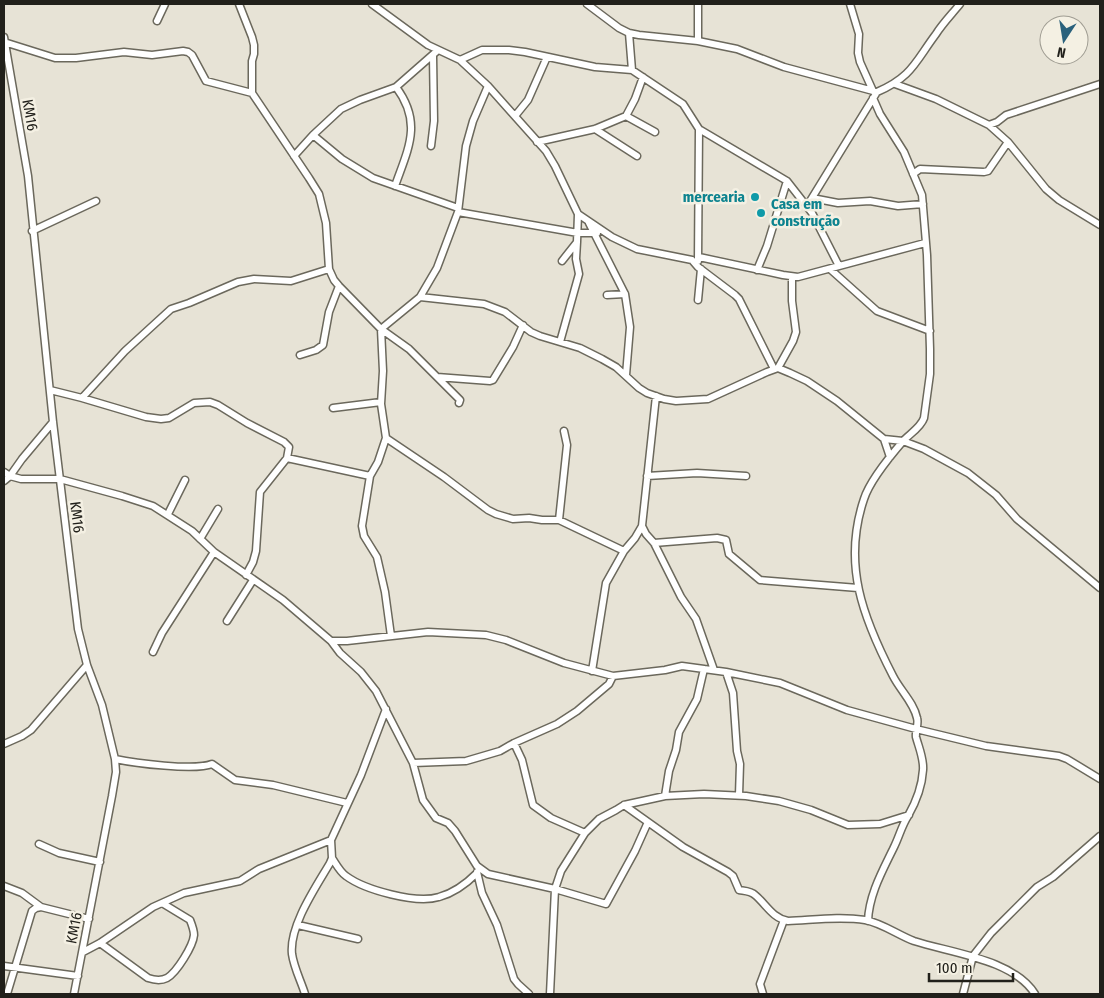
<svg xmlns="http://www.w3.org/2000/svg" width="1104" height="998" font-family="'Fira Sans Condensed',sans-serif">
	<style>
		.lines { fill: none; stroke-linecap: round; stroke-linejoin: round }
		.minor-casing { stroke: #6b685c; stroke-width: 9 }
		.minor { stroke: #fff; stroke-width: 6 }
		.culture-dot { fill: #0f9aa8; stroke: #f4f0e3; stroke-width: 2 }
		.labels { text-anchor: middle; stroke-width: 5; stroke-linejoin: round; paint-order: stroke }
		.street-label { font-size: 15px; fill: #21201b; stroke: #f4f0e3 }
		.culture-label { font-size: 15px; font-weight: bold; fill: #0d838f; stroke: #f4f0e3; text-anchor: end }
	</style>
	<rect width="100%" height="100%" fill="#e7e3d6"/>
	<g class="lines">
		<g class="minor-casing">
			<path id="minor" d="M239,4L252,37L254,45V54L252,61V93L309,178L319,194L326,223L329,269L334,280L339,286L381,329L409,349L437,377L490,381L493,380L513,347L523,325
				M372,4L428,45L460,60L488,86L546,151L555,166L578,214L612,237L637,249L692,260L698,267L735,295L739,299L774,369
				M587,4L619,28L629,33L639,35L698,41L737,49L784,67L877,92
				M850,4L859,34L858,53L860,62L873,91
				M157,21L165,4
				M629,33L632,70
				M4,37L28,176L53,422L78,629L87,665L102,705L115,759L116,772L112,796L74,994
				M698,41V4
				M4,42L55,58H76L124,52L152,55L183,51L188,52L192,55L206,81L252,93
				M460,60L482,50H509L525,52L595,67L632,70L683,104L699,129L787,181L812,213L839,266
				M895,84L936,99L989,125L1008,142L1046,189L1059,200L1100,225
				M515,116L528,100L547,57
				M626,116L655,132
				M989,125L997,122L1006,115L1100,84
				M595,129L637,156
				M313,135L342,159L373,178L458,208
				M537,142L595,129L626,116L635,99L643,77
				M431,146L434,121L433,56
				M294,156L313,135L341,109L360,100L396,87L437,51
				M913,174L920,169L984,172L988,171L1008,142
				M395,186C408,149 423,123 396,87
				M812,198L838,203L870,201L898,206L923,204
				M807,206L877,92C912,77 915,62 936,34C943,23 952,14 960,4
				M458,212L578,233H597
				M589,223L625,294L630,327L626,375
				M32,231L96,201
				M699,257L783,275L798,277L925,243
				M562,261L577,242L578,214
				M698,261L699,129
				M830,269L877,311L930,331
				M757,270L767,246L787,181
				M607,295L625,294
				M420,297L484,304L505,312L531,332L540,336L580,348L602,359L616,367L639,388L647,393L664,399L676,401L708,399L767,372L778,368L790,373L807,381L837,401L884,439L903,441L924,449L968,473L996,495L1017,519L1100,588
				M698,300L701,269
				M381,329L383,371L381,404L386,438L378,462L370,476L362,526L364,536L377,557L385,592L391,636
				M381,329L420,297L437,268L458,212L466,146L473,121L488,86
				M560,342L579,274L576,259L577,242
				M300,355L316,350L323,345L329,312L339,286
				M778,368L793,341L796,332L792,301V277
				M437,377L460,400L459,403
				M50,390L82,398L146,417L161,419L169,418L194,403L210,402L218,405L247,423L284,442L289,447L287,458
				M82,398L125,351L171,309L189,303L238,282L254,279L291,281L329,269
				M333,408L381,402
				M386,438L444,477L488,510L496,514L513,519L529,518L542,520H559L624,551
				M884,439L890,457
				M4,472L10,476L21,479H60L122,496L153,506L192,531L214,552L283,600L331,641
				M647,476L697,473L746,476
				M4,481L10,476L22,459L53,422
				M168,514L185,480
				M559,520L567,445L564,431
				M642,526L646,534L654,543L681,597L696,619L714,670
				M200,539L218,509
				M654,543L717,538L726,540L729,554L760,580L858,588
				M246,575L253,562L256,551L260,492L287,458L370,476
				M227,621L253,580
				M153,652L162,633L214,552
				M592,671L606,583L624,551L635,538L642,526L656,396
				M726,672L733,693L737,751L740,764L739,795
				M514,743L522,760L533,805L551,818L585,833
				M4,744L22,736L31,730L87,665
				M115,759C134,763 195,771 212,764L235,780L273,785L347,803
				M413,763L466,761L500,751L514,743L557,724L577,711L609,684L613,676
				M665,796L669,771L676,750L679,732L697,699L704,669
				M624,805L683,847L728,872L733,876L739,890C745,891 751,891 755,895C766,904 772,918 788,921C813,920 839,916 865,920C882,923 898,935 914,941C951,953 1013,959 1035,994
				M648,822L635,851L606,904L555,889L488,874L477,866L455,831L448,823L436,818L423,800L413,763L376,691L361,672L340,653L331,641H347L428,632L486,635L506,640L564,663L613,676L665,670L682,666L726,672L780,683L847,710L916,729L986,746L1059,756L1067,759L1100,779
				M39,844L59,853L100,862
				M332,858C336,864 340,872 346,876C365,890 416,904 439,897C454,893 466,884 477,873
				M477,872L482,893L497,925L514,979L518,984L529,994
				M4,886L22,893L41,907
				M868,921C869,894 883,870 894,847C899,837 902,825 908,816C916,802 922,787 923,770C924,759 919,748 916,737C915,730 919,724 917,718C914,703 900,690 893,676C863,618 842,564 864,499C870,480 891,455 904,440C911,433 921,427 924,418L930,374V349L927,255L922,195L904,152L880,114L873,98
				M298,925L358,939
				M100,943L148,978C154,980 161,981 167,978C177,972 193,946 194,935C194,930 192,925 190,920L162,903
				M83,952L100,943L153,907L184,893L240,881L259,869L331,840
				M4,966L78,976
				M7,994L32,911L36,908L41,907L89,919
				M305,994C301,981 294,968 292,954C289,926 316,887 330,863L332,858L331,840L361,775L386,709
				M550,994L555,889L561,871L585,833L599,819L616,810L624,805L665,796L704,794L746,796L779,801L811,810L848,825L880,824L909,815
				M763,994L760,984L784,920
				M963,994L973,956L991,933L1037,887L1053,877L1100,836"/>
		</g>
		<use href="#minor" class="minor"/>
	</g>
	<g class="culture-dot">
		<circle cx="755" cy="197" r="5"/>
		<circle cx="761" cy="213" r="5"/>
	</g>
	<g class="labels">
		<g class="street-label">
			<text transform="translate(30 115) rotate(80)" y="5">KM16</text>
			<text transform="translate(77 517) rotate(83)" y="5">KM16</text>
			<text transform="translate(74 928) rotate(-79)" y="5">KM16</text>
		</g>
		<g class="culture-label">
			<text x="745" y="202">mercearia</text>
			<text x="771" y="209" text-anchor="start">Casa em<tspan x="771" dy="17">construção</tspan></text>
		</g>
	</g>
	<rect width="1104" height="998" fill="none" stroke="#21201b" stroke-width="10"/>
	<g transform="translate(1064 40) rotate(192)"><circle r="24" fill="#f4f0e3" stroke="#a09d93"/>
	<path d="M0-4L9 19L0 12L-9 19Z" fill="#2a617c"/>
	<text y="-8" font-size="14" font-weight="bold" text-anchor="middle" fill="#21201b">N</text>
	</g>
	<path d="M929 973v8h84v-8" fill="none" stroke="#21201b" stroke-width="2.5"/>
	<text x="936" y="973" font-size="15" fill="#21201b" stroke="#f4f0e3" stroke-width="4" paint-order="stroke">100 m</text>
</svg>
